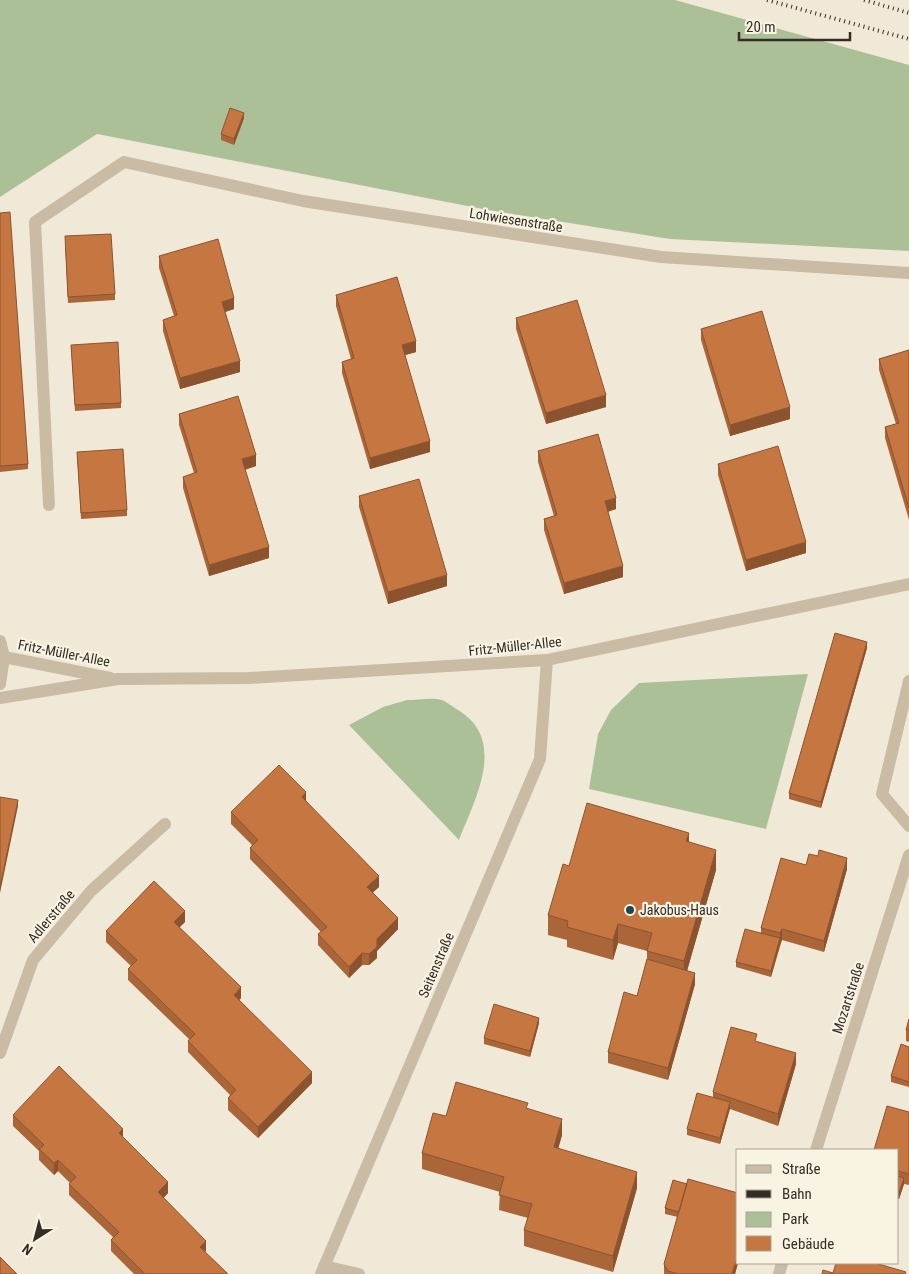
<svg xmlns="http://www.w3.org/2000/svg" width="909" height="1274" font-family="'Roboto Condensed',sans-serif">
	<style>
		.green { fill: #acc098 }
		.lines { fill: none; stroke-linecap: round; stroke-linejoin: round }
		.minor { stroke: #c9bba4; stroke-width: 12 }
		.rail { stroke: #342d26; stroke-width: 4; stroke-dasharray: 1 4; stroke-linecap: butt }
		.wall { fill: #aa6638 }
		.shaded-wall { fill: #8b532e }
		.building { fill: #c67741; stroke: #8b532e }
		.poi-dot { fill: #1c4855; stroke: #f9f3e4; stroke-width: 2 }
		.labels { text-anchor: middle; stroke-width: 4.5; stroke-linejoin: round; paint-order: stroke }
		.street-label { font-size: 14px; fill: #342d26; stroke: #f9f3e4 }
		.poi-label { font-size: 14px; fill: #342d26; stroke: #f9f3e4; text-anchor: start }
	</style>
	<rect width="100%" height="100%" fill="#f1e9d8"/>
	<path class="green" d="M0,0H675L909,65V251L670,239L488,210L97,134L0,197Z
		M808,674L766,829L589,789L598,734L611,710L639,683Z
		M407,700C417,700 432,697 442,700C447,702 453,707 458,710C508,740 475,799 459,840L349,725L383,707Z"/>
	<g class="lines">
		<path class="minor" d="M49,505L35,222L124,162L303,201L661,257L909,273
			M0,641L4,657L0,684
			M4,657L110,678
			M909,681L882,794L909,826
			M0,698L118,679L248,678L547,660L909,584
			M0,1053L33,960L91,891L165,824
			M816,1150L909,855
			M324,1266L359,1274
			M321,1274L540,759L547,660
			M779,1274L782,1263"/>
		<path class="rail" d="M767,0L909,39
			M864,0L909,13"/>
	</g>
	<path class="wall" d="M244,118L234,145L221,140V134Z
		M0,213L28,464V469L0,472Z
		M65,242L115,294V300L68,303Z
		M159,256L234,309L225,312L240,372L180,389L163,331V320L174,316L159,268Z
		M336,295L416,352L405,355L430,452L370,469L342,373V362L351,359L336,306Z
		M516,318L606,407L546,424L516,329Z
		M701,329L790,419L730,436L701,340Z
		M71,345L121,403V408L75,411Z
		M909,350V520L885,438V427L896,424L879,370V359Z
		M179,414L256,466L245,470L269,558L209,576L183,488V477L194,473L179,425Z
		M538,451L616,509L608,512L623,577L564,594L544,530V519L554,516L538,462Z
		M77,452L127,510V516L81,519Z
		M718,464L806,553L746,571L718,475Z
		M359,496L447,586L388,604L359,507Z
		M867,648L821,808L789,799V793Z
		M306,801L379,887L373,892L398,929L377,951V958L369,965H362L349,978L318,945V934L321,932L250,859V848L252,845L231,824V812Z
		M689,842L716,870L687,971L695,984L668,1080L608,1063V1052L637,996L647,959V951L618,943L613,960L567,947V940L548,935V915L569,866Z
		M806,865L847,869L824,952L782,940L771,977L736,967V962L761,933V928Z
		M185,922L179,927L241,998L239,1000L312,1083L258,1138L228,1110V1098L230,1095L188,1052V1041L189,1039L128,980V969L131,966L106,942V931Z
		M909,1019V1042L906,1041V1030Z
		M539,1023L530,1057L484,1044V1038Z
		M757,1042L796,1064L778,1126L730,1109L720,1144L687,1135V1129L713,1098V1092Z
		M909,1047V1087L891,1082V1076Z
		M528,1109L562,1135L558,1149L637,1188L613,1272L524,1246V1230L528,1218L499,1210L500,1192L422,1169V1153L446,1116Z
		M909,1112V1185L904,1184L899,1199H898V1150Z
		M13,1115L123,1138L168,1193L163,1198L206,1253L228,1274H134L111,1251V1240L113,1237L69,1195V1184L70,1183L58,1171L54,1175L39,1160V1151L13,1126Z
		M673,1180L738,1263L735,1274H664V1264L678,1217L665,1214V1208Z"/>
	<path class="shaded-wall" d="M244,113V118L234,145V139Z
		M234,298V309L222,313V302Z
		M416,341V352L402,356V345Z
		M240,361V372L180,389V378Z
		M606,395V407L546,424V413Z
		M790,407V419L730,436V425Z
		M430,441V452L370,469V458Z
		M256,455V466L242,470V459Z
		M616,498V509L605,512V501Z
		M806,542V553L746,571V560Z
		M269,547V558L209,576V565Z
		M623,566V577L564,594V583Z
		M447,575V586L388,604V592Z
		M867,642V648L821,808V802Z
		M306,792V804L302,797Z
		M18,800V806L0,893V887Z
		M689,833V852L686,841Z
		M716,850V870L684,981V961Z
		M847,858V869L824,952V941Z
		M379,876V887L367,898V887Z
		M185,911V922L174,933V922Z
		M398,918V929L377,951V958L369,965V954L377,939Z
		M618,924V943L613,960V940Z
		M782,929V940L780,944V933Z
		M780,938V944L771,977V971Z
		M362,953V965L349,978V967Z
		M695,973V984L668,1080V1068Z
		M241,987V998L234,1006V995Z
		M539,1018V1023L530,1057V1051Z
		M796,1053V1064L778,1126V1114Z
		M312,1072V1083L258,1138V1127Z
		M730,1102V1108L720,1144V1138Z
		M562,1119V1135L554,1163V1147Z
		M123,1129V1140L119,1133Z
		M58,1160V1171L54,1175V1163Z
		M637,1172V1188L613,1272V1256Z
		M904,1178V1184L899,1199V1193Z
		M168,1182V1193L158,1204V1192Z
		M206,1241V1252L200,1247Z
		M738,1254V1263L735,1274H732Z"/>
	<path class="building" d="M230,108L244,113L234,139L221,134Z
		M10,212L28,464L0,466V213Z
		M111,234L115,294L68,297L65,236Z
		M218,239L234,298L222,302L240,361L180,378L163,320L177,315L159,256Z
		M397,277L416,341L402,345L430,441L370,458L342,362L354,358L336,295Z
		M577,300L606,395L546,413L516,318Z
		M762,311L790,407L730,425L701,329Z
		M118,342L121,403L75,405L71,345Z
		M909,350V508L885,427L899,423L879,359Z
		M238,396L256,455L242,459L269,547L209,565L183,477L197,472L179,414Z
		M598,434L616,498L605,501L623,566L564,583L544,519L557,515L538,451Z
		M778,446L806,542L746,560L718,464Z
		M123,449L127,510L81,513L77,452Z
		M419,479L447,575L388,592L359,496Z
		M835,633L867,642L821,802L789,793Z
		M279,765L306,792L302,797L379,876L367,887L398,918L377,939V947L369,954L362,953L349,967L318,934L327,927L250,848L258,840L231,812Z
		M0,797L18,800L0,887Z
		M587,803L689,833L686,841L716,850L684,961L647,951L652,933L618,924L613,940L567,927L568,921L548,915L563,864L569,866Z
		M819,850L847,858L824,941L782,929L780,933L761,928L781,858L806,865L809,854L818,856Z
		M154,881L185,911L174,922L241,987L234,995L312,1072L258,1127L228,1098L236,1090L188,1041L195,1034L128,969L137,960L106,931Z
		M745,929L780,938L771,971L736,962Z
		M647,959L695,973L668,1068L608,1052L624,992L637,996Z
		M494,1004L539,1018L530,1051L484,1038Z
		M909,1019V1030H906Z
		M731,1027L757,1034L755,1041L796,1053L778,1114L713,1092Z
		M901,1044L909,1047V1082L891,1076Z
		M59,1066L123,1129L119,1133L168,1182L158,1192L206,1241L200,1247L228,1274H145L111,1240L119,1232L69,1184L76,1177L58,1160L54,1163L39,1149L44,1145L13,1115Z
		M456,1082L528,1103L526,1108L562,1119L554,1147L637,1172L613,1256L524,1230L532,1204L499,1195L504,1177L422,1153L433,1113L446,1116Z
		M697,1093L730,1102L720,1138L687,1129Z
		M887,1106L909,1112V1174L898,1171V1150H874Z
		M898,1176L904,1178L899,1193H898Z
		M688,1179L738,1193V1198L736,1203H738V1254L732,1274H678L668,1271L664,1264Z
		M673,1180L687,1184L679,1212L665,1208Z
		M0,1257L17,1274H0Z
		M836,1263H875L906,1272L905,1274H822L823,1270L833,1273Z"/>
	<circle class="poi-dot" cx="630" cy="910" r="5"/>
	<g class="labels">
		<g class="street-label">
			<text transform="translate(516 220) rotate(9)" y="5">Lohwiesenstraße</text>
			<text transform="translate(515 646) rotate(-6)" y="5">Fritz-Müller-Allee</text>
			<text transform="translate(64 653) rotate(11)" y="5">Fritz-Müller-Allee</text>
			<text transform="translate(51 916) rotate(-50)" y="5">Adlerstraße</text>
			<text transform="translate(436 965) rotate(-67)" y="5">Seitenstraße</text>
			<text transform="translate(848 998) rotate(-72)" y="5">Mozartstraße</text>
		</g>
		<g class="poi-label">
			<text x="640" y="915">Jakobus-Haus</text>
		</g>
	</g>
	<rect x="736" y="1149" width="162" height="115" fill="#f9f3e4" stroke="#aaa498"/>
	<rect x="746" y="1165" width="25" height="8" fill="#c9bba4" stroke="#aaa498"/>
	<text x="782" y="1174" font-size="15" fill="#342d26">Straße</text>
	<rect x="746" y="1190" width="25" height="8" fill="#342d26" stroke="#aaa498"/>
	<text x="782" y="1199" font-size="15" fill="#342d26">Bahn</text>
	<rect x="746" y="1212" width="25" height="15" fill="#acc098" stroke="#aaa498"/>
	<text x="782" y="1224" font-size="15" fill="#342d26">Park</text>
	<rect x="746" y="1236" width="25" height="15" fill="#c67741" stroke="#aaa498"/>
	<text x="782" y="1249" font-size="15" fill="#342d26">Gebäude</text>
	<g transform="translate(35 1239) rotate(216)" stroke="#f9f3e4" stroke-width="4" paint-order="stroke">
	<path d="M0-4L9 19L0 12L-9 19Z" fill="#342d26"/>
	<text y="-8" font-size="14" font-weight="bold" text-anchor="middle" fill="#342d26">N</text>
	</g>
	<path d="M739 32v8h111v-8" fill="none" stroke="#342d26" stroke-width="2.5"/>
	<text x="746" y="32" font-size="15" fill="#342d26" stroke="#f9f3e4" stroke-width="4" paint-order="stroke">20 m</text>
</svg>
